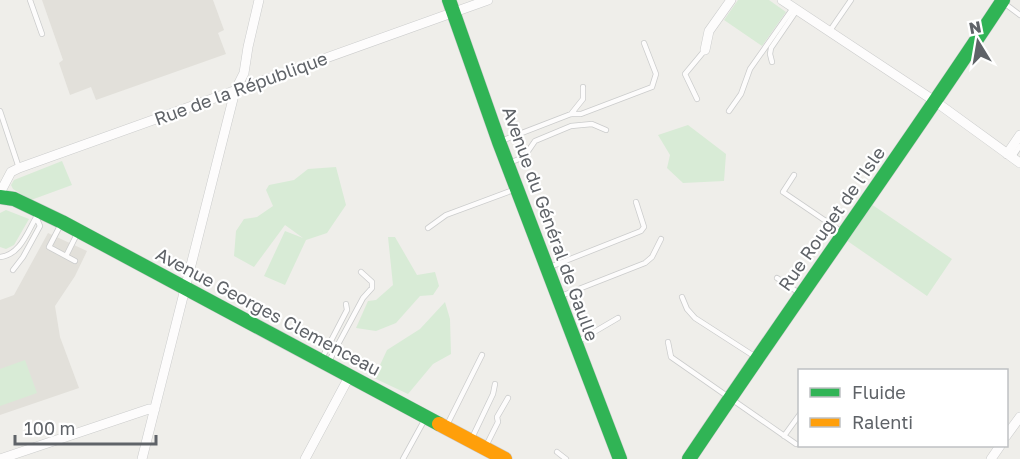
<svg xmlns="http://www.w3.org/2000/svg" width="1020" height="459" font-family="'Golos Text',sans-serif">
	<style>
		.education { fill: #e2e0da }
		.green { fill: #d8ebd6 }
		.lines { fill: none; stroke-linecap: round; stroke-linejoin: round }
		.lane-casing { stroke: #cbcccc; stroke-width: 6 }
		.street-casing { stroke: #cbcccc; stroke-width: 10 }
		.fast-casing { stroke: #cacacb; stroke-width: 15 }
		.slow-casing { stroke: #cacacb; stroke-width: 15 }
		.lane { stroke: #fdfcfc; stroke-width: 4.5 }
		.street { stroke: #fdfcfc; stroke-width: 9 }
		.fast { stroke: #30b455; stroke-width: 14 }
		.slow { stroke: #ff9f0a; stroke-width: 14 }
		.labels { text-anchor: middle; stroke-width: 4.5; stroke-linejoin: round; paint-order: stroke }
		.street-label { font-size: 18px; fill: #5f6368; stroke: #fff }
	</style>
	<rect width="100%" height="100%" fill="#efeeea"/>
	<path class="education" d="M42,0H213L224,30L218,33L226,54L96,100L91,87L70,95L59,63L63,60Z
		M48,233L87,251L75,276L55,306L60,337L79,388L0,415V300L14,295Z"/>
	<path class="green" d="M738,0H769L786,12L762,46L724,20Z
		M688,125L726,154L724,181L683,183L667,168L670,155L658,135Z
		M62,161L72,185L31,200L13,189L11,185L14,180Z
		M336,167L346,205L327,233L306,240L285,285L264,276L285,231L303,238L285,225L254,267L234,256L236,231L244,219L257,217L273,206L266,190L269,185L294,180L308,169Z
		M871,204L952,259L927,296L846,240Z
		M6,210L29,219L14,245L6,249L0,247V213Z
		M388,237H395L417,275L435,272L439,286L433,295L420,296L396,323L376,331L356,328L368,301L376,300L393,285Z
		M445,302L450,319L451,354L433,364L408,394L374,378L387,350L420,329Z
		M25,360L37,393L0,406V369Z"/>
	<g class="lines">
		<g class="lane-casing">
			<path id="lane" d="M30,0L42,34
				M1004,3L1020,15
				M829,32L851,0
				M772,62L770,54L771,48L797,10
				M697,99L685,74L705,50
				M0,111L19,168
				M729,111L741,94L750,69L793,8
				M571,114L583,99V87
				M501,141L571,114H581L652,87L656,74L644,43
				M1012,158L1020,146
				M509,163L524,157L535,141L571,126L592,124L606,130
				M794,175L783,192L842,232
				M61,224L49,247L75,261
				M428,228L446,215L516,189
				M66,256L78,232
				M0,257C21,255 28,230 38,214
				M550,267L641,231L644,227L636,202
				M13,270L23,257L40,226L36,217
				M777,278L799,293
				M561,296L645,263L652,257L661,239
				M682,297L687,309L695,318L754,356
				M577,342L618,318
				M668,342L671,357L796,444
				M322,358L347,310L346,304
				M328,363L363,298L372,288V282L361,272
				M447,425L482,355
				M784,436L800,414
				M471,440L493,394L495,384
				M486,446L498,422L497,417L508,398
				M557,452L566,459
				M403,459L425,419"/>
		</g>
		<g class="street-casing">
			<path id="street" d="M782,0L936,102L1020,163
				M705,50L709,31L731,0
				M1007,154L1020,135
				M0,193L11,172L19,168L488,0
				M1006,436L1020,417
				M0,459L149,409H155
				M142,459L235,91L244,73L248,47L259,0
				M305,459L350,375
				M991,459L1000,446"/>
		</g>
		<g class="fast-casing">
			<path id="fast" d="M449,0L499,142L620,459
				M0,197L14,199L62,222L439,424
				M689,459C792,305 901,155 1003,0"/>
		</g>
		<g class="slow-casing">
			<path id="slow" d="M439,424L505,459"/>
		</g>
		<use href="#lane" class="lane"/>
		<use href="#street" class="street"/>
		<use href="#fast" class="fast"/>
		<use href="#slow" class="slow"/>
	</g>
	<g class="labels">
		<g class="street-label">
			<text transform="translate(241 89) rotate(-20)" y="6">Rue de la République</text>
			<text transform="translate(832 219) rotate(-55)" y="6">Rue Rouget de l'Isle</text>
			<text transform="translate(550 224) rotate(70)" y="6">Avenue du Général de Gaulle</text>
			<text transform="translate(268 312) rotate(28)" y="6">Avenue Georges Clemenceau</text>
		</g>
	</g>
	<rect x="798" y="369" width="210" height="78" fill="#ffffff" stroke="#bfc1c3" stroke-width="1.5"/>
	<rect x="810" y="388" width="30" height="9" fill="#30b455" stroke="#bfc1c3" stroke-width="1.5"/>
	<text x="852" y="399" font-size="18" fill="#5f6368">Fluide</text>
	<rect x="810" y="418" width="30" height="9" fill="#ff9f0a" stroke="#bfc1c3" stroke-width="1.5"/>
	<text x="852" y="429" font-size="18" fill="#5f6368">Ralenti</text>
	<g transform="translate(978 42) rotate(349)" stroke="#ffffff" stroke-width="4.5" paint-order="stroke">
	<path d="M0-4.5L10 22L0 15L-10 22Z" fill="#5f6368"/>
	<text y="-9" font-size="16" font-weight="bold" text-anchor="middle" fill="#5f6368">N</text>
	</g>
	<path d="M15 435v9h141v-9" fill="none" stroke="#5f6368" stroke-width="3"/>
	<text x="24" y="435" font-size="18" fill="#5f6368" stroke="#ffffff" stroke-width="4.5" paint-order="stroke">100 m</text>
</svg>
